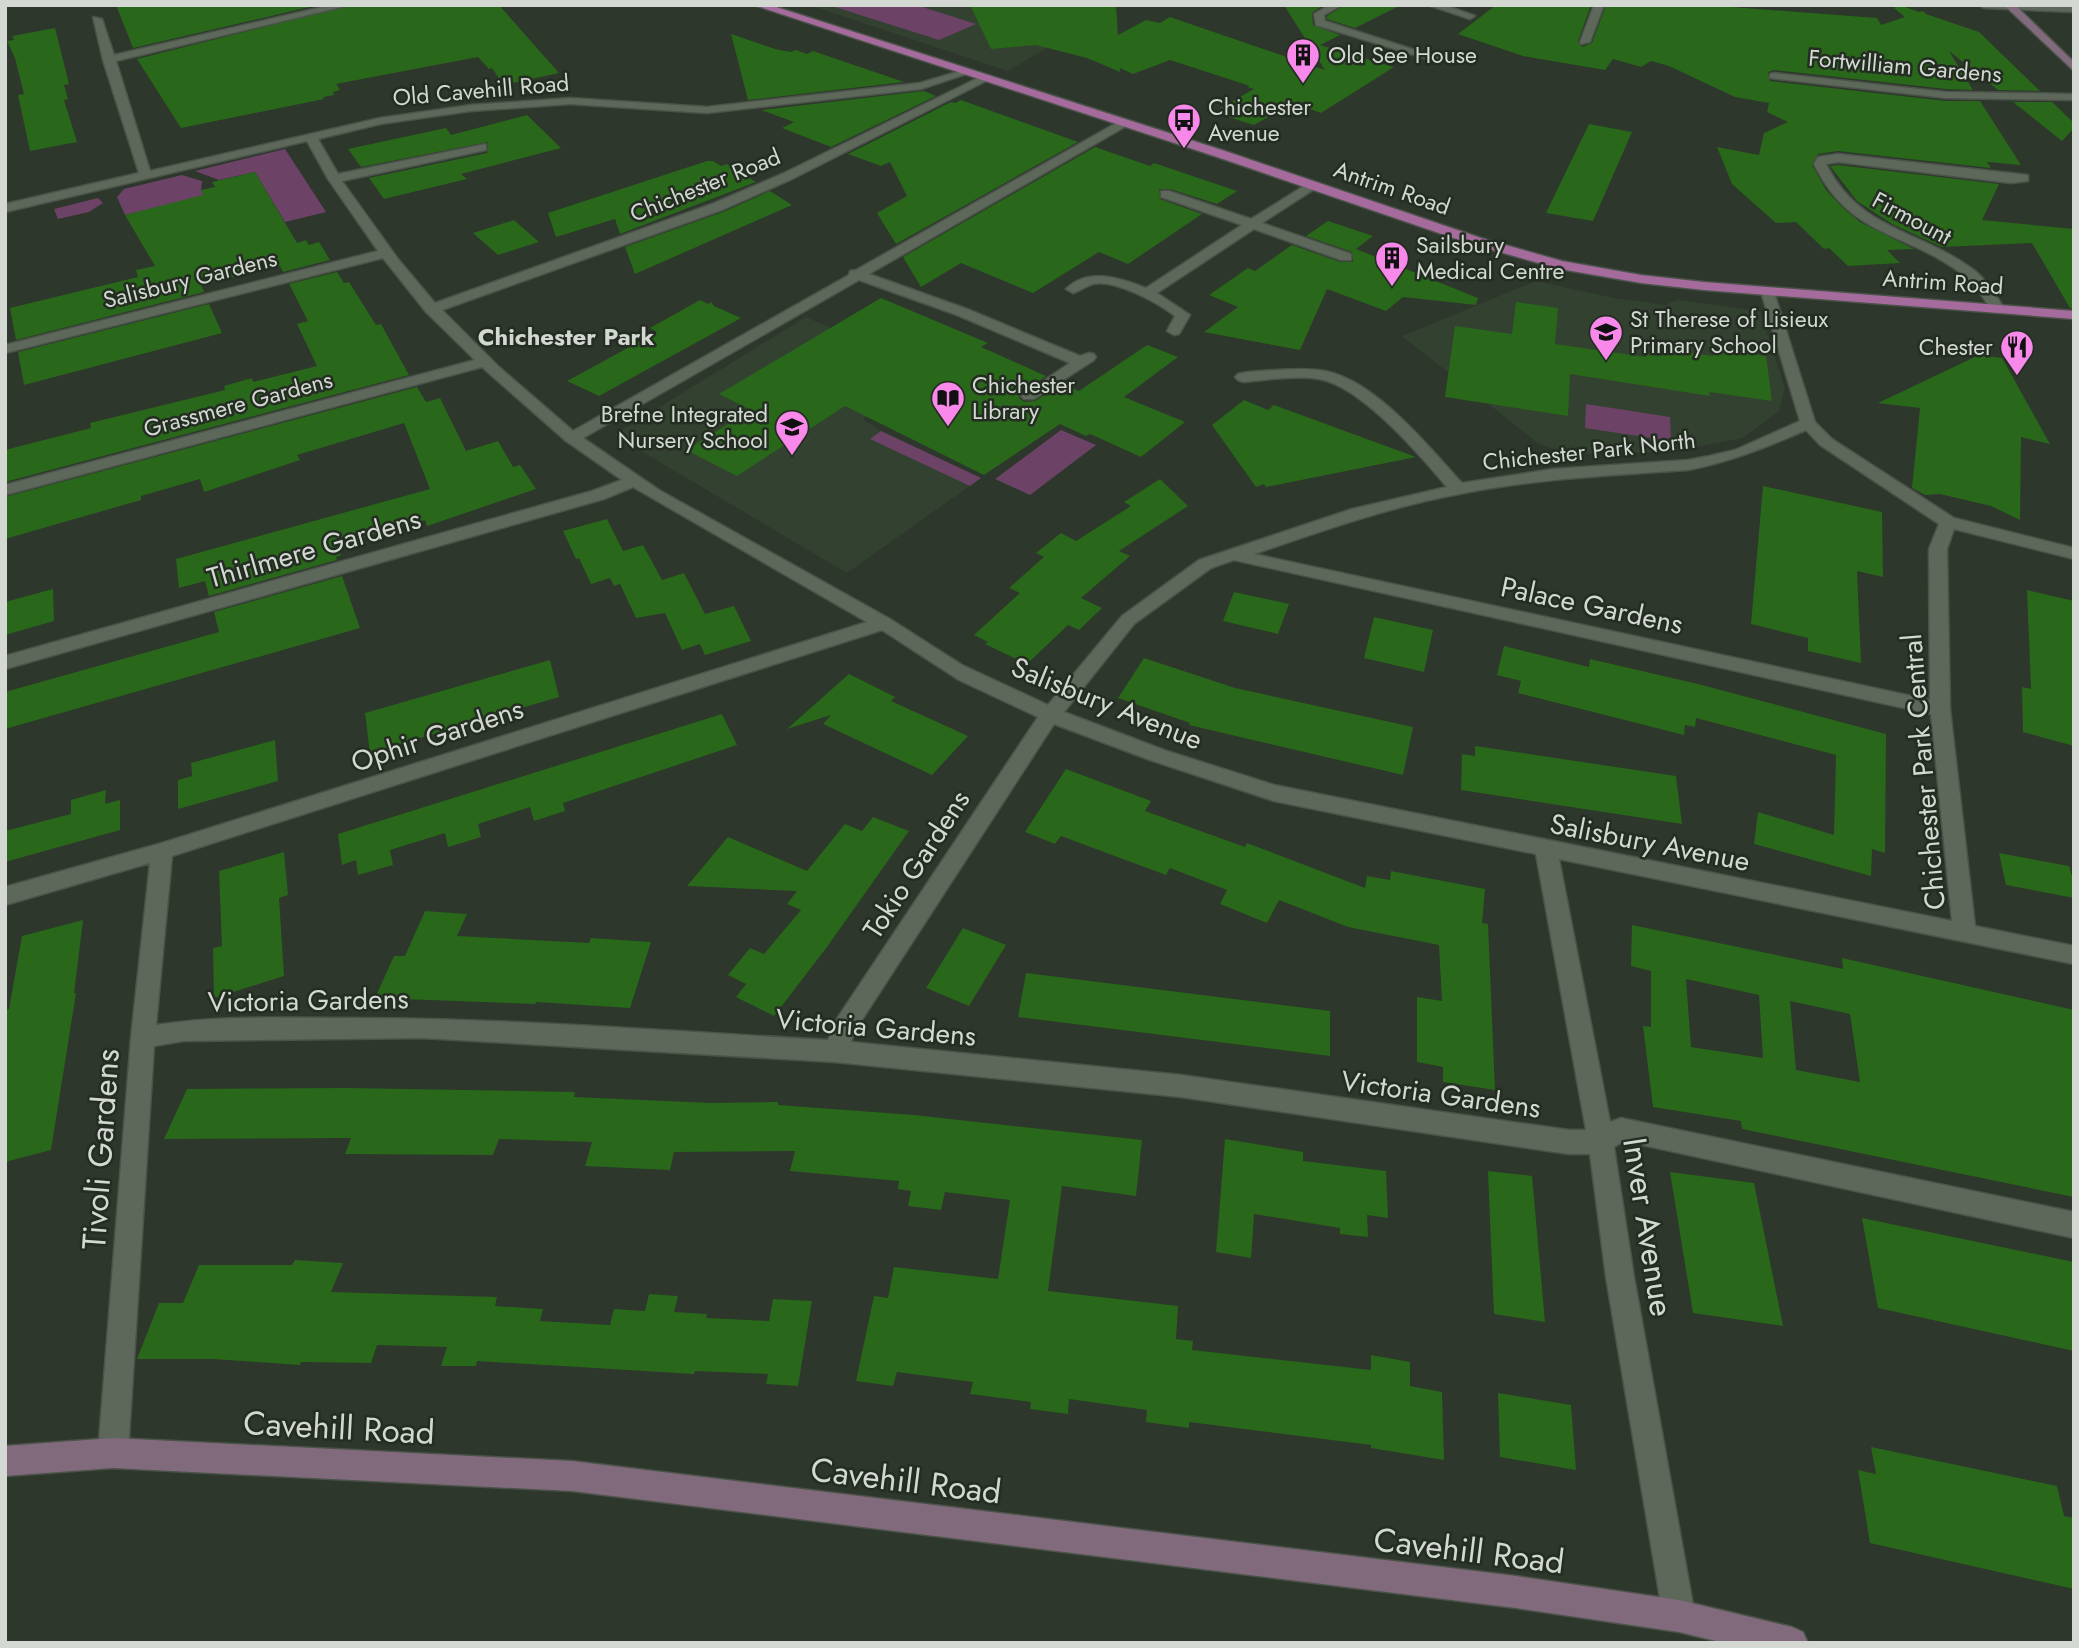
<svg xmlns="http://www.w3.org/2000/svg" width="2079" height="1648" font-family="Jost,sans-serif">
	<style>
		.built { fill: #334130 }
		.green { fill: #6c4367 }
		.building { fill: #29671a; fill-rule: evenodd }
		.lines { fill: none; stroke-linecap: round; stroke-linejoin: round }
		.street-casing { stroke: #4a5249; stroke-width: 3 }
		.secondary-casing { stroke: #4a5249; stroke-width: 3 }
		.primary-casing { stroke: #4a5249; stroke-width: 3 }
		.street { fill: #5d685b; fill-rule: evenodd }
		.secondary { fill: #816a7c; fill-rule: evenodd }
		.primary { fill: #a46b9c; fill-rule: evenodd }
		.labels { text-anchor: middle; stroke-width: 5; stroke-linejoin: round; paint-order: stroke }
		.far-poi-label { font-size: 23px; fill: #d3d9d2; stroke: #242d22; text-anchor: start }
		.far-street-label { font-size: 23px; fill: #d3d9d2; stroke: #242d22 }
		.far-neighbourhood-label { font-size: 24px; font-weight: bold; fill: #d3d9d2; stroke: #242d22 }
		.street-label { font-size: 28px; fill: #d3d9d2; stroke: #242d22 }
		.near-street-label { font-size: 33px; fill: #d3d9d2; stroke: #242d22 }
	</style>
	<rect width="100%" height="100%" fill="#2d372b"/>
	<path class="built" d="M809,5H1120L1008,71Z
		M1536,281L1614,298L1665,305L1677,300L1760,311L1785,388L1779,411L1743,438L1668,452L1569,454L1539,444L1402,336Z
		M806,317L942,376L863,419L881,431L981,478L847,573L614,435Z"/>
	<path class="green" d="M840,5H916L976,24L939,40L835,7Z
		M285,149L326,212L285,222L255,172L219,180L195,171Z
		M182,175L202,181L201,190L204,196L125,215L117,197L124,189Z
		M98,198L103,203L89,212L58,219L54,209Z
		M1586,404L1670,417L1671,441L1585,428Z
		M1061,430L1096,445L1030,495L995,479Z
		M881,431L981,478L970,486L870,439Z"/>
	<path class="building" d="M116,5H318L133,48Z
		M352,5H499L559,73L503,85L492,68L489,69L478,57L336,84L340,90L333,92L334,95L323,97L324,99L181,128L137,59Z
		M970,5H1116L1118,35L1146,20L1160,23L1170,17L1325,70L1284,5H1323L1312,13L1313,25L1340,35L1320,45L1394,67L1321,113L1293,103L1254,125L1216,113L1222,110L1219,109L1254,89L1247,87L1250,86L1170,60L1133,74L1120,68V72L1087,58L1036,45L991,49Z
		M1345,5H1401L1355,28L1327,19V16Z
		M1496,5H1591L1578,41L1582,47L1592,43L1606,5H1706L1877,18L1881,25L1905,17L1894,8L1900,5L1919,12L1923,11L1926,14L1979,32L2040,91L1998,90L1949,51L1973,90L1946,89L1774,70L1768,72L1770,81L1946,101H1980L2021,165L1987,162L1991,168L1838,151L1818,154L1812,165L1826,190L1843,208L1860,222L1914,249L1887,250L1900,263L1848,266L1829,248L1824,249L1796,222L1776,223L1732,184L1717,147L1759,155L1764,133L1788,122L1767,112L1769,103L1735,97L1669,66L1651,61L1641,67L1613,59L1605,70L1523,56L1458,34Z
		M55,28L69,84L64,85L68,99L64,100L77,142L30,151L18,95L24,94L15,58L7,41L14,40L12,36Z
		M731,34L775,49L791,52L796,50L807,54L813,51L904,82L748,100Z
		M924,91L936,96L831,147L782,128L794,122L761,110Z
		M961,100L1078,142L896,244L877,213L907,196L890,162L881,166L848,154L951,102L955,103Z
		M2013,102H2052L2074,123V128L2062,141Z
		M527,115L561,148L461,174L467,179L384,199L369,178L487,153L488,142L361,167L348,149L446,128L451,135Z
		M1589,124L1632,132L1593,221L1546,213Z
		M1095,147L1150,166L1154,163L1237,191L1217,204L1170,189H1159L1160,199L1202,214L1128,264L1099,252L1033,293L961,263L921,287L903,257Z
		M707,161H713L721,166L727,164L756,182L620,234L615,219L556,237L548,213Z
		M1838,165L1999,184L1982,220L2074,229V308H2070L2032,243L1942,247L1892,224L1857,201L1830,166Z
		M255,172L297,243L306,240L309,245L319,242L330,260L283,272L280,266L237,276L201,285L204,292L16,340L10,308L138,277L136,270L155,266L125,215L203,195L201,190L215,187L212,182Z
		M770,191L792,205L635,274L625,247L723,212Z
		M514,220L539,242L498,255L473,233Z
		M1328,221L1373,236L1356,249L1478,298L1476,305L1403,297L1386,311L1327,289L1300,350L1204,332L1238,307L1209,295L1248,268L1255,271L1292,245L1340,262H1353L1352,252L1306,236Z
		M337,272L344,283L349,282L376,325L381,324L409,375L5,482V450L91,428L90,423L225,390L224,386L252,378L253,382L317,366L297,324L308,321L289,284Z
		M881,298L988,343L981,347L1046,376L1020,394L1019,398L1024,402L1035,401L1062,384L1079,391L1147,345L1178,357L1124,397L1185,422L1141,457L1090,434L1086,436L1060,424L984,475L845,406L737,476L686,450L751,410L719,394Z
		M700,300L708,304L711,302L714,306L741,318L599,396L567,381L657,332L650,328Z
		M1516,302L1558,308L1555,344L1646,357V354L1661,356V349L1713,356V348L1766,356L1772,401L1709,392L1710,396L1570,374L1568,416L1445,397L1455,326L1512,334Z
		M209,304L222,333L24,385L18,352Z
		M1979,355L2002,358L2050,444L2021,437L2020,520L1991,506L1940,494L1925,495L1912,488L1920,408L1878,403Z
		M417,387L426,402L440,398L466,451L498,441L513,467L520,465L536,489L427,526L425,520L338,544L341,555L336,557L337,560L209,596L205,581L179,588L176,559L430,489L404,423L297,455L300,460L204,492L200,479L141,496V500L5,539V497Z
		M1244,400L1268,410L1274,405L1416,457L1266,487L1264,484L1256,487L1212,425Z
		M1160,479L1188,506L1119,551L1130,556L1081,598L1102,608L1079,630L1068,625L1027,664L985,644L988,642L974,635L1020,593L1009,588L1044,557L1036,553L1061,533L1076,541L1131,506L1124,502Z
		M1763,486L1882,512L1883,577L1857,571L1861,663L1808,651V638L1751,624Z
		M607,519L623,551L643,545L662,580L684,573L705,614L734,606L751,641L705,655L700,644L682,650L665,613L636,618L620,584L614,586L610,578L591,584L579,558L576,559L563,531Z
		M342,576L360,628L5,729V692L219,632L214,612Z
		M53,589L54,621L5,635V602Z
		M2027,590L2074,601V746L2023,732L2022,687L2031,689Z
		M1234,592L1289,604L1278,634L1223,621Z
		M1374,617L1433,630L1424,672L1364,658Z
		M1504,646L1589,667L1590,659L1698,684L1886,734L1885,853L1872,849L1871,876L1754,844L1758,812L1834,835L1836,755L1696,718L1695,727L1685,725L1684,735L1518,693L1521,681L1497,675Z
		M1144,658L1235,688L1413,727L1403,775L1189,725L1190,723L1118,698Z
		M550,660L559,697L370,753L365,713Z
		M849,674L895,697L891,701L968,736L932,775L823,724L831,715L787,729Z
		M722,714L737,745L563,803L565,811L534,821L530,807L478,824L481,837L465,842L448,847L445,833L390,850L393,865L358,875L356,860L342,865L338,834Z
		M275,740L278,781L178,809V780L192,776L191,763Z
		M1475,746L1676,776L1682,824L1461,790L1462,754L1475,756Z
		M1066,769L1151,801L1145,811L1245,847L1247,843L1365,888L1367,876L1390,880L1391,871L1485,889L1482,923L1488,924L1495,1090L1443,1082V1067L1417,1062V997L1442,1001L1439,945L1348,927L1279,900L1267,923L1220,904L1227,890L1170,868L1166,875L1061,836L1055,844L1025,832Z
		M106,790L105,804L120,800V830L5,862V831L71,814V800Z
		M873,817L909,831L827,947L774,1016L736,997L746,984L728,975L750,948L764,954L801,910L787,904L797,891L687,886L728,837L807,871L845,824L862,831Z
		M284,852L288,895L279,898L284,976L214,998L213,948L222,946L219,871Z
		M1999,853L2069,866L2074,883V898L2006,885Z
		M425,911L467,914L457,936L589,943L591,938L651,942L630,1008L536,1002L535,1004L375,998L394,956H405Z
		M83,920L74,993H76L51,1150L5,1162V1010L9,1009L22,936Z
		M1632,925L1843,969L1842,958L2074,1010V1197L1742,1129L1741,1121L1653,1107L1643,1026L1651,1027V971L1631,966ZM1686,979L1759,995L1763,1058L1691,1047ZM1790,1001L1850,1014L1860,1082L1796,1070Z
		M963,928L1006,945L969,1006L926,988Z
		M1026,973L1330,1011V1056L1018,1017Z
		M346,1088L575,1092L574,1097L711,1103L778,1102V1105L914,1115L1142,1140L1136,1196L1062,1186L1048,1291L1178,1306L1176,1339L1193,1341L1192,1350L1371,1370V1355L1410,1362V1386L1442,1392L1444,1460L1371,1448V1445L1189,1422V1428L1146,1422L1147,1410L1069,1399L1068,1414L1030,1409L1031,1402L970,1394L973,1382L897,1372L893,1386L856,1381L874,1296L888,1298L894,1267L998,1279L1010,1200L945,1192L941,1210L908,1206L911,1191L898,1189L899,1181L790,1171L795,1151L674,1152L670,1170L585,1166L592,1142L499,1139L493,1155L345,1154L351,1138L164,1139L187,1089Z
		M1225,1139L1303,1152V1161L1386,1171L1388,1218L1367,1215L1368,1237L1340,1234V1228L1254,1214L1251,1258L1216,1252Z
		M1488,1171L1532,1176L1545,1322L1494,1314Z
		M1670,1172L1754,1183L1783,1326L1693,1313Z
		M1862,1218L2074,1262V1351L1878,1308Z
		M295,1260L343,1263L331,1292L497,1297L495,1306L543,1309L540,1321L610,1325L614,1309L645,1311L649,1294L678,1296L674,1312L707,1314L706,1318L769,1321L773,1299L812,1301L798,1386L766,1384L768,1374L695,1371L694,1374L477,1361L476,1366H441L447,1347L377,1345L371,1363L301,1362L300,1365L214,1359H137L159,1303H183L199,1265H292Z
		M1498,1393L1571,1405L1576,1470L1500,1457Z
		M1871,1447L2057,1486L2064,1516L2074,1518V1589L1870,1543L1858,1470L1876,1474Z"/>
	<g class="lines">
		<g class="street-casing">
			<path id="street" d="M331,5H350L116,61L150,171L380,118L471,105L570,98L707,107L920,83L967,69L972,72L921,89L707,113L570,104L471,111L380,124L318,139L338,174L486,144V150L342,181L398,259L435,303L712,204L782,174L982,76L992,78L790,180L722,210L442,310L499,367L573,431L849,275L850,271L856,270L1120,121H1128V125L869,274L967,309L1080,356L1089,353L1094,354L1096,357L1094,360L1034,399H1024L1021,396L1070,363L957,315L859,280L583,438L659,490L890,619L962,665L1048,705L1122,616L1199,560L1352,509L1447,487C1420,455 1361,386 1319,379C1295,375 1268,380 1243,382L1238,380L1235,377L1238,374C1250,371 1263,371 1276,370C1292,369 1309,368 1325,371C1376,381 1428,446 1462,483L1553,469L1688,460L1709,456L1735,450L1800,421L1761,292L1768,288L1773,289L1815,422L1832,439L1954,518L2074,548V559L1954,529L1947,549L1950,709L1975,926L2074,946V964L1559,859L1610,1122L1621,1118L2074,1212V1238L1624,1141L1614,1147L1634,1277L1695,1616L1690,1627L1679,1632L1668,1627L1663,1616L1606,1277L1590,1154H1569L1181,1097L835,1062L422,1038L183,1041L154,1046L128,1453L123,1463L113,1468L103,1463L98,1453L131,1038L150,863L5,905V887L162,843L867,622L633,487L604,499L5,669V656L592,491L622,480L566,441L482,367L5,495V485L475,360L426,312L383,258L5,353V345L378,251L328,179L307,141L5,212V204L139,173L103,60L93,17L102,19L114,55ZM1806,430L1820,445L1939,524L1929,549L1930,700L1254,554C1322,531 1389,507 1459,494C1535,479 1611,475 1688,470C1730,462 1767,447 1806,430ZM1234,560L1931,714L1952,921L1274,785L1164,750L1064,712L1134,624L1211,568ZM882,630L959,680L1038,717L838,1017L828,1040C667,1031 507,1018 346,1018C283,1018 218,1015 156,1025L172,856ZM1054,724L1150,760L1274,801L1536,854L1586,1130H1569L1181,1075L851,1042L856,1029Z
				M1329,5H1342L1324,15L1325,21L1446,60L1437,62L1316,25L1314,14Z
				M1428,5H1445L1475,16L1470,19Z
				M1594,5H1604L1590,42L1581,44L1580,42Z
				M1979,5L2074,6V12L1984,8Z
				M1774,73L1946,92L2074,94V100L1946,98L1770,78V74Z
				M1838,154L2028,175V181L2011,183L1838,162L1826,164C1859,230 1917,229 1971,268C1986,278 1995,295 2005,309L2003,312H1993C1984,299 1975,284 1962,274C1904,230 1851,239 1814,164L1818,157Z
				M1312,181L1318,185L1316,188L1262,223L1351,254V260H1341L1254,229L1157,293L1190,315L1179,334L1174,335L1167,331L1175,316C1158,303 1115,279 1093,284C1086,286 1080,291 1073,293L1066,289C1088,267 1120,278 1146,288L1242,225L1161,197V191H1169L1251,219Z"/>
		</g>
		<g class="secondary-casing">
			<path id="secondary" d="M2004,5H2015L2074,62V71Z
				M113,1438L572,1461L1516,1576L1679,1600L1792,1627L1803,1632L1808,1643H1724L1679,1632L1516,1608L572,1491L113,1468L5,1476V1446Z"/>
		</g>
		<g class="primary-casing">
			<path id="primary" d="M754,5H770L1225,151L1481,238L1562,261L1641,275L1704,282L2074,311V319L1704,290L1641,283L1560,269L1471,244L1217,157Z"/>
		</g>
		<use href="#street" class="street"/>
		<use href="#secondary" class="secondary"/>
		<use href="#primary" class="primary"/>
	</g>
	<defs>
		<g id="building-pin" transform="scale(1.75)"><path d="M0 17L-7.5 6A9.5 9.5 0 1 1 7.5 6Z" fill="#f888ea" stroke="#242d22"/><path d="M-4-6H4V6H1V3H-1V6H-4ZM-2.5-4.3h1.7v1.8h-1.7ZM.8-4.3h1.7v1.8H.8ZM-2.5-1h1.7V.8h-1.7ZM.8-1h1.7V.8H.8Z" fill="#111"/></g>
		<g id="bus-pin" transform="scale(1.75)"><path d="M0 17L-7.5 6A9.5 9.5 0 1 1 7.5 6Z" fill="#f888ea" stroke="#242d22"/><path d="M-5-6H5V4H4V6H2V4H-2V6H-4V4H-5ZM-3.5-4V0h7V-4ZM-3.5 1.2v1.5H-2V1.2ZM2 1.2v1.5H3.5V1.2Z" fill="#111"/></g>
		<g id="school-pin" transform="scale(1.75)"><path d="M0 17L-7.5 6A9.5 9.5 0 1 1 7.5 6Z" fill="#f888ea" stroke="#242d22"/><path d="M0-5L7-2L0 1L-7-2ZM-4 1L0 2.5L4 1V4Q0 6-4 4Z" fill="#111"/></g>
		<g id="restaurant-pin" transform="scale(1.75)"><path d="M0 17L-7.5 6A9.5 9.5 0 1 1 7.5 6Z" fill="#f888ea" stroke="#242d22"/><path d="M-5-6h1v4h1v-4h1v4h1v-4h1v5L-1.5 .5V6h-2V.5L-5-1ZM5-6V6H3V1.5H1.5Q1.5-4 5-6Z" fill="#111"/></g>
		<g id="library-pin" transform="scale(1.75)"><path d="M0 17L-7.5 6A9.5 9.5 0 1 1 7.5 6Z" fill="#f888ea" stroke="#242d22"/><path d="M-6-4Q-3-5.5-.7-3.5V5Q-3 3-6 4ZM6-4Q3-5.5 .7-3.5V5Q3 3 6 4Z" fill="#111"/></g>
	</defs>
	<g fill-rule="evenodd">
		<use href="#building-pin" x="1303" y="55"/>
		<use href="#bus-pin" x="1184" y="120"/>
		<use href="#building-pin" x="1392" y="258"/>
		<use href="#school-pin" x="1606" y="332"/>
		<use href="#restaurant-pin" x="2017" y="347"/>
		<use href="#library-pin" x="948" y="398"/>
		<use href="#school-pin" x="792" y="427"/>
	</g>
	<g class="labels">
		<g class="far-poi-label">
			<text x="1328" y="63">Old See House</text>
			<text x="1208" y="115">Chichester<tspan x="1208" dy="26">Avenue</tspan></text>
			<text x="1416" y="253">Sailsbury<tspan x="1416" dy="26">Medical Centre</tspan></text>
			<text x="1630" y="327">St Therese of Lisieux<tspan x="1630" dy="26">Primary School</tspan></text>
			<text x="1993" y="355" text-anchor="end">Chester</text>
			<text x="972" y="393">Chichester<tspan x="972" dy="26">Library</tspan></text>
			<text x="768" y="422" text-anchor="end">Brefne Integrated<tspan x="768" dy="26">Nursery School</tspan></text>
		</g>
		<g class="far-street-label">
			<text transform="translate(1905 66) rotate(5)" y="8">Fortwilliam Gardens</text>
			<text transform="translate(481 90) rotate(-5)" y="8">Old Cavehill Road</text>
			<text transform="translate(705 185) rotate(-22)" y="8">Chichester Road</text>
			<text transform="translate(1392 188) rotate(19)" y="8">Antrim Road</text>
			<text transform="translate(1912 218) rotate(28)" y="8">Firmount</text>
			<text transform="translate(190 279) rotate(-14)" y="8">Salisbury Gardens</text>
			<text transform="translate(1943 282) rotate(4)" y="8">Antrim Road</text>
			<text transform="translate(238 404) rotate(-15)" y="8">Grassmere Gardens</text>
			<text transform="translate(1589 451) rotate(-6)" y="8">Chichester Park North</text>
		</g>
		<g class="far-neighbourhood-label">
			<text x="566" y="345">Chichester Park</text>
		</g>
		<g class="street-label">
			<text transform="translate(314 548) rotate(-16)" y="10">Thirlmere Gardens</text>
			<text transform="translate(1592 605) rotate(12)" y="10">Palace Gardens</text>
			<text transform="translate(1107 703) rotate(22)" y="10">Salisbury Avenue</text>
			<text transform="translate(437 735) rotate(-18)" y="10">Ophir Gardens</text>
			<text transform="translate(1923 772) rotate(-95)" y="10">Chichester Park Central</text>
			<text transform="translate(1650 842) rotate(11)" y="10">Salisbury Avenue</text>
			<text transform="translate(916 864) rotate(-57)" y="10">Tokio Gardens</text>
			<text transform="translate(308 1000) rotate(-1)" y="10">Victoria Gardens</text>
			<text transform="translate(876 1027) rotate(5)" y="10">Victoria Gardens</text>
			<text transform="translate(1441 1094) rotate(8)" y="10">Victoria Gardens</text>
		</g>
		<g class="near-street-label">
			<text transform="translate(100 1149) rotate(-86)" y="12">Tivoli Gardens</text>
			<text transform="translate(1649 1227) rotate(81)" y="12">Inver Avenue</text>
			<text transform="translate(339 1427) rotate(3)" y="12">Cavehill Road</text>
			<text transform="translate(906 1480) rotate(7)" y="12">Cavehill Road</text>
			<text transform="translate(1469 1550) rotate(7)" y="12">Cavehill Road</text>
		</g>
	</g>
	<rect width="2079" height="1648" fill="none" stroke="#d3d9d2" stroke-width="14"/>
</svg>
